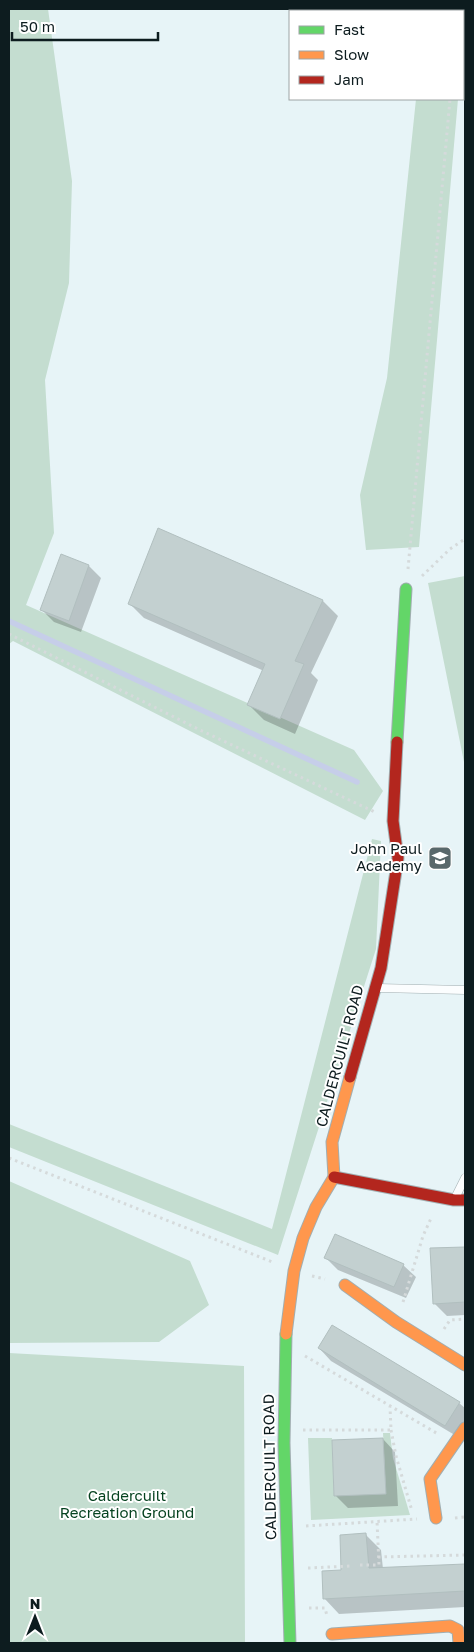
<svg xmlns="http://www.w3.org/2000/svg" width="474" height="1652" font-family="'Golos Text',sans-serif">
	<style>
		.green { fill: #c4ddd0 }
		.shadow { fill: #0003 }
		.lines { fill: none; stroke-linecap: round; stroke-linejoin: round }
		.stream { stroke: #c6cee9; stroke-width: 5.5 }
		.building { fill: #c3d0d0; stroke: #b1bfbf }
		.lane-casing { stroke: #a1aeb1; stroke-width: 9 }
		.fast-casing { stroke: #a1aeb1; stroke-width: 13 }
		.slow-casing { stroke: #a1aeb1; stroke-width: 13 }
		.jam-casing { stroke: #a1aeb1; stroke-width: 13 }
		.path { stroke: #d5dadb; stroke-width: 3; stroke-dasharray: 2.5 4; stroke-linecap: butt }
		.lane { stroke: #fbfdfe; stroke-width: 8 }
		.fast { stroke: #63d668; stroke-width: 11 }
		.slow { stroke: #ff974d; stroke-width: 11 }
		.jam { stroke: #b3261e; stroke-width: 11 }
		.labels { text-anchor: middle; stroke-width: 4; stroke-linejoin: round; paint-order: stroke }
		.poi-label { font-size: 15px; fill: #0d1c1f; stroke: #fff; text-anchor: end }
		.street-label { font-size: 15px; fill: #0d1c1f; stroke: #fff }
		.park-label { font-size: 15px; fill: #064320; stroke: #fff }
	</style>
	<rect width="100%" height="100%" fill="#e7f4f7"/>
	<path class="green" d="M9,9H48L72,181L69,283L45,380L54,533L26,605L354,750L383,791L365,820L13,641L9,644Z
		M353,9H460V11H363Z
		M416,99H458L419,547L366,550L360,495L387,378Z
		M465,576V767L428,583Z
		M372,839L381,841L376,949L278,1255L9,1147V1124L272,1229Z
		M9,1181L190,1261L209,1305L159,1342L9,1343Z
		M9,1353L244,1366L245,1643H9Z
		M383,1433H390L393,1458L410,1515L311,1520L308,1438H332L334,1494H386Z"/>
	<path class="shadow" d="M159,530L323,601L338,616L311,673L318,680L295,734L264,720L249,705L264,671L144,618L129,603Z
		M62,556L89,566L101,578L81,632L54,622L42,610Z
		M465,1248V1315L447,1316L434,1303L432,1249Z
		M326,1258L403,1265L416,1277L406,1298L338,1270Z
		M319,1348L459,1403L465,1408V1425L458,1437L331,1361Z
		M383,1439L395,1452L398,1506L348,1508L336,1496Z
		M366,1535L381,1550L383,1569L465,1566V1607L339,1614L324,1598Z"/>
	<g class="lines">
		<path class="stream" d="M9,621L357,782"/>
	</g>
	<path class="building" d="M158,528L323,600L295,661L304,664L280,719L247,705L265,664L128,604Z
		M61,554L89,565L69,621L40,610Z
		M335,1234L404,1264L394,1287L324,1258Z
		M465,1247V1302L433,1304L430,1248Z
		M332,1325L460,1402L445,1426L318,1348Z
		M383,1438L386,1494L334,1496L332,1440Z
		M366,1533L369,1568L465,1564V1591L323,1599L322,1571L341,1570L340,1535Z"/>
	<g class="lines">
		<g class="lane-casing">
			<path id="lane" d="M378,988L465,990
				M456,1196L465,1178"/>
		</g>
		<g class="fast-casing">
			<path id="fast" d="M397,742L406,589
				M286,1334L284,1443L290,1643"/>
		</g>
		<g class="slow-casing">
			<path id="slow" d="M345,1285L396,1322L465,1365
				M286,1334L294,1271L303,1238L316,1207L334,1177L332,1142L350,1077
				M436,1518L430,1479L465,1428
				M332,1634L450,1626L458,1630L459,1643"/>
		</g>
		<g class="jam-casing">
			<path id="jam" d="M350,1077L381,968L398,858L393,821L397,742
				M334,1177L454,1200H465"/>
		</g>
		<path class="path" d="M454,9L455,11
			M463,23H465
			M408,569L450,99
			M422,576L450,549L465,539
			M9,634L200,730L375,812
			M9,1158L275,1263
			M312,1276L325,1279
			M403,1302L423,1236L432,1216
			M444,1329L450,1320L465,1319
			M305,1356L438,1434
			M303,1430H391L390,1407
			M391,1430L396,1456L412,1511
			M455,1518L465,1517
			M306,1526L417,1519
			M378,1557L465,1555
			M360,1565H379L377,1521
			M308,1568L351,1566
			M309,1608H325L327,1616"/>
		<use href="#lane" class="lane"/>
		<use href="#fast" class="fast"/>
		<use href="#slow" class="slow"/>
		<use href="#jam" class="jam"/>
	</g>
	<defs>
		<g id="school-square" transform="scale(1.25)"><rect x="-9" y="-9" width="18" height="18" rx="4" fill="#59686b" stroke="#fff"/><path d="M0-5L7-2L0 1L-7-2ZM-4 1L0 2.5L4 1V4Q0 6-4 4Z" fill="#fff"/></g>
	</defs>
	<g fill-rule="evenodd">
		<use href="#school-square" x="440" y="858"/>
	</g>
	<g class="labels">
		<g class="poi-label">
			<text x="422" y="854">John Paul<tspan x="422" dy="17">Academy</tspan></text>
		</g>
		<g class="street-label">
			<text transform="translate(340 1056) rotate(-75)" y="5">CALDERCUILT ROAD</text>
			<text transform="translate(270 1467) rotate(-91)" y="5">CALDERCUILT ROAD</text>
		</g>
		<g class="park-label">
			<text x="127" y="1501">Caldercuilt<tspan x="127" dy="17">Recreation Ground</tspan></text>
		</g>
	</g>
	<rect width="474" height="1652" fill="none" stroke="#0d1c1f" stroke-width="20"/>
	<rect x="289" y="10" width="175" height="90" fill="#ffffff" stroke="#9ea4a5"/>
	<rect x="299" y="26" width="25" height="8" fill="#63d668" stroke="#9ea4a5"/>
	<text x="334" y="35" font-size="15" fill="#0d1c1f">Fast</text>
	<rect x="299" y="51" width="25" height="8" fill="#ff974d" stroke="#9ea4a5"/>
	<text x="334" y="60" font-size="15" fill="#0d1c1f">Slow</text>
	<rect x="299" y="76" width="25" height="8" fill="#b3261e" stroke="#9ea4a5"/>
	<text x="334" y="85" font-size="15" fill="#0d1c1f">Jam</text>
	<g transform="translate(35 1617)" stroke="#ffffff" stroke-width="4" paint-order="stroke">
	<path d="M0-4L9 19L0 12L-9 19Z" fill="#0d1c1f"/>
	<text y="-8" font-size="14" font-weight="bold" text-anchor="middle" fill="#0d1c1f">N</text>
	</g>
	<path d="M12 32v8h146v-8" fill="none" stroke="#0d1c1f" stroke-width="2.5"/>
	<text x="20" y="32" font-size="15" fill="#0d1c1f" stroke="#ffffff" stroke-width="4" paint-order="stroke">50 m</text>
</svg>
